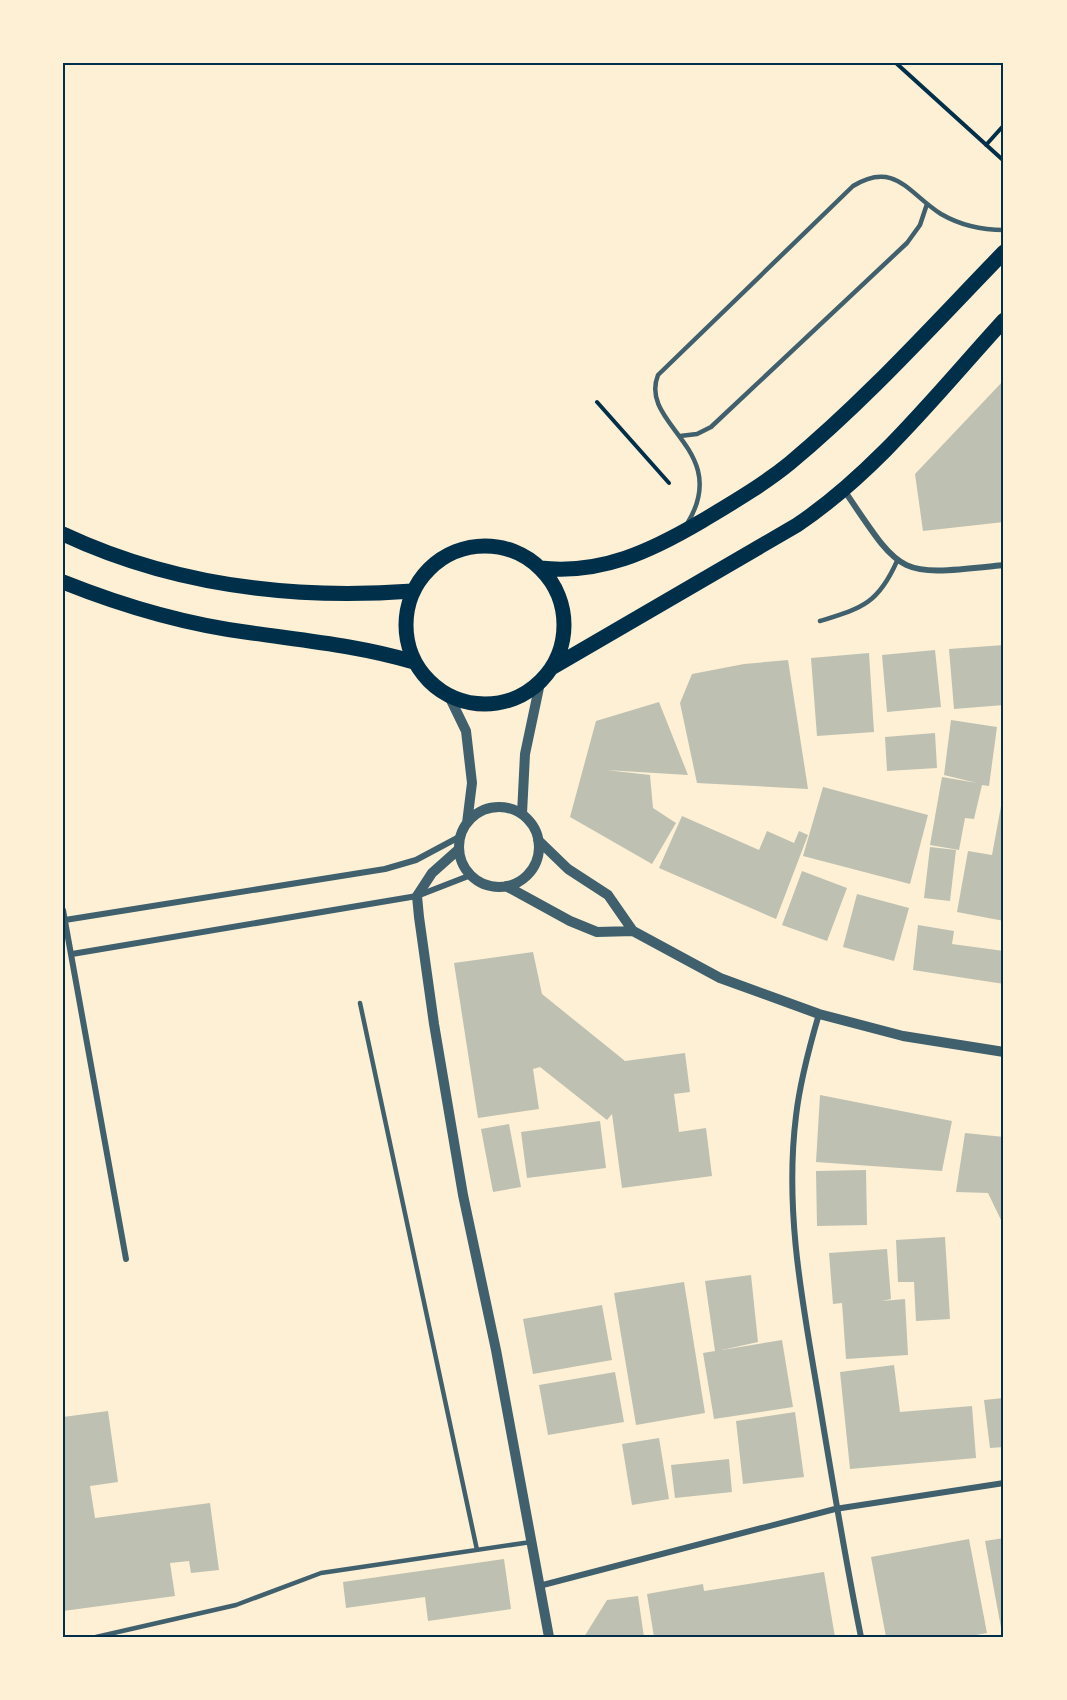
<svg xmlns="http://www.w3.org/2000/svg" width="1067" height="1700" font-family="'Sofia Sans Condensed',sans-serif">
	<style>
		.building { fill: #bec0b2 }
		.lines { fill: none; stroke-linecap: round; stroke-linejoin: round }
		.path { stroke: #003049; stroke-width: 4 }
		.service { stroke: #3f606c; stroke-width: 4.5 }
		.minor { stroke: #3f606c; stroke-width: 6 }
		.tertiary { stroke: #3f606c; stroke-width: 10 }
		.primary { stroke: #003049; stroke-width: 15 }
		.neatline { fill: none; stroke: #003049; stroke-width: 2 }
	</style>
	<rect width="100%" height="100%" fill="#fdf0d5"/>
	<path class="building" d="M1004,380V522L923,531L915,474Z
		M1004,645V705L954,709L949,649Z
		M935,650L941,707L887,712L882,655Z
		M869,653L874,732L817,736L811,658Z
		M788,660L808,789L697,783L680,703L692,674L744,664Z
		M659,702L688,775L606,770L650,775L653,808L676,823L652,864L570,817L596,721Z
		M951,720L997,727L989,786L982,785L974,819L965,818L959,850L930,845L942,777L977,783L944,775Z
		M935,733L937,768L887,771L885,737Z
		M823,787L928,815L910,884L803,856Z
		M1003,795H1004V921L957,912L968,851L992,855Z
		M682,816L759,850L767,831L794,843L799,831L808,835L776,919L659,868Z
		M930,847L956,850L950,901L924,898Z
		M802,871L847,888L827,941L782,925Z
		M857,894L909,908L894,961L843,947Z
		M918,925L954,931L952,944L1004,951V984L913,970Z
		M533,952L542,994L625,1061L685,1053L690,1092L674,1094L679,1132L706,1128L712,1176L622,1188L612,1114L607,1120L540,1067L533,1069L539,1109L478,1118L454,963Z
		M820,1095L952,1121L942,1171L816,1162Z
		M600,1121L606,1168L527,1178L521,1132Z
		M509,1124L521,1187L493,1192L481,1129Z
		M965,1133L1004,1137V1219L1001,1220L988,1193L956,1192Z
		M866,1170L867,1225L817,1226L816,1171Z
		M945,1237L950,1319L916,1321L914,1282H898L896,1240Z
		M887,1249L891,1299L882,1301L905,1299L908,1355L846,1359L842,1303L833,1304L829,1253Z
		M751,1275L758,1342L722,1350L782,1340L793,1407L714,1419L703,1353L715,1351L705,1281Z
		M684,1282L705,1413L636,1425L614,1293Z
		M602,1305L612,1360L533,1374L523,1319Z
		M894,1365L900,1412L972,1406L976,1458L850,1469L840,1372Z
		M615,1372L624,1422L548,1435L539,1385Z
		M1004,1398V1447L990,1448L984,1400Z
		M108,1411L118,1482L90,1486L95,1518L210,1503L219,1570L191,1573L189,1561L170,1563L175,1596L63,1611V1417Z
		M795,1412L804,1477L743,1484L736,1421Z
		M659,1438L669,1499L632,1505L622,1444Z
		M729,1459L732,1492L675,1498L671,1465Z
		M1004,1538V1633H1002L985,1541Z
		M969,1539L987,1633L965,1637H886L871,1557Z
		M504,1559L511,1609L428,1621L425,1597L346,1608L343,1582Z
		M824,1572L835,1637H654L647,1594L703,1584L704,1591Z
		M638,1596L644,1637H584L607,1600Z"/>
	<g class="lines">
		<path class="path" d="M896,63L1004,161
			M986,145L1004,125
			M597,402L669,483"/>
		<path class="service" d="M680,436L697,434L711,427L907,243L920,225L927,204
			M687,524C733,449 638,425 658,375L853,186C895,160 909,194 941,214C960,225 982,230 1004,230
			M820,621C862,608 878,604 897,561
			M360,1003L477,1550
			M96,1637L236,1605L321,1573L531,1542"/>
		<path class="minor" d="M844,490C904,579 897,576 1004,565
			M63,910L126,1259
			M65,920L385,869L416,860L461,836
			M72,954L417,896L471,875
			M819,1014C809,1048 800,1081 796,1116C784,1212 803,1305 819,1400C832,1479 845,1558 861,1637
			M539,1586L835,1509L1004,1483"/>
		<path class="tertiary" d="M449,696L466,731L472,783L467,823
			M459 847a40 40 0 1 1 80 0a40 40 0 1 1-80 0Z
			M522,814L525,754L540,683
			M538,840L568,869L608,895L633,931L720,978L819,1014L903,1036L1004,1052
			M459,849L432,873L417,896L419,917L434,1024L463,1195L496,1350L549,1637
			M506,886L570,921L597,932L633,931"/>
		<path class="primary" d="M63,534C174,586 292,600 413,591
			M406 625a79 79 0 1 1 158 0a79 79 0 1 1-158 0Z
			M540,568C601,575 651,551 702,521C732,503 763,485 790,463C867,399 934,324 1004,252
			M63,582C123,606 188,625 252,633C308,641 360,646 414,662
			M553,667L797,525C876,472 940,390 1004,320"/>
	</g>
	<rect width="1067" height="1700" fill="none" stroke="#fdf0d5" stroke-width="129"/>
	<rect x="64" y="64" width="938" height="1572" class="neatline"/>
</svg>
